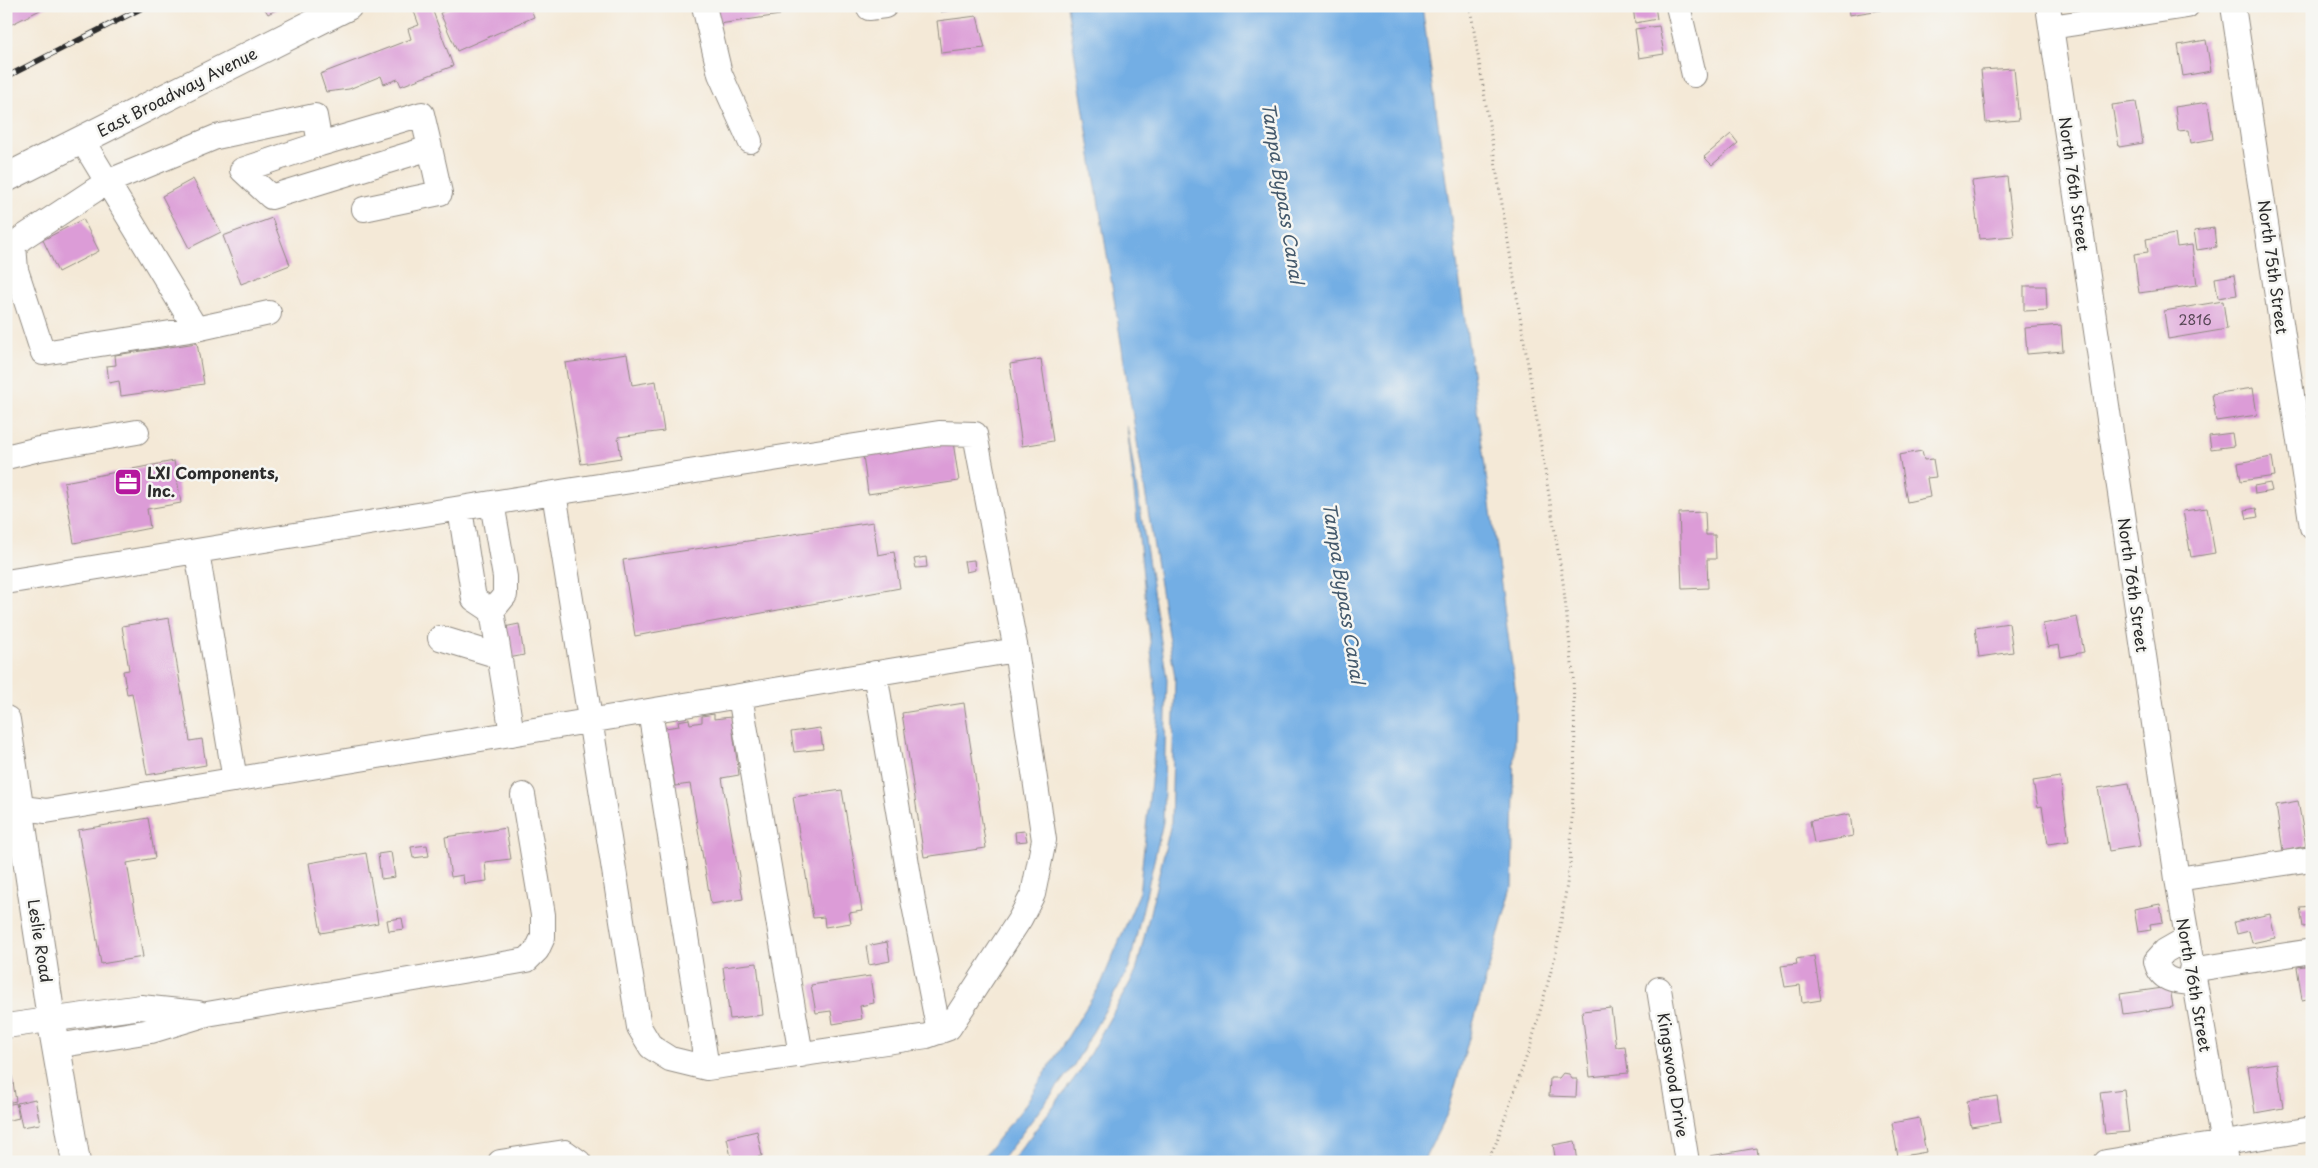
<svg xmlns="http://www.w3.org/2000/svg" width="2318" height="1168" font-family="'Playpen Sans',sans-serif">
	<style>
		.water { fill: #73aee4; stroke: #4f6c88 }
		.building { fill: #dc9cd7 }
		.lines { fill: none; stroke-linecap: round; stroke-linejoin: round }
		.minor-casing { stroke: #908a81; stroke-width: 26 }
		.major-casing { stroke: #908a81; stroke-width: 30 }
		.path { stroke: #908a81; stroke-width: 3; stroke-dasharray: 1 4; stroke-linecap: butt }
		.minor { stroke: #fff; stroke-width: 24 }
		.major { stroke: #fff; stroke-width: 28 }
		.rail-casing { stroke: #2b2b2b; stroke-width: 5.5 }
		.rail { stroke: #f6f6f2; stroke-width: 4; stroke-dasharray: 11; stroke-linecap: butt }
		.labels { text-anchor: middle; stroke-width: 5; stroke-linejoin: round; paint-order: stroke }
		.number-label { font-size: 14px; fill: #574756 }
		.street-label { font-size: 16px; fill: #2b2b2b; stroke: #f6f6f2 }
		.poi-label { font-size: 16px; font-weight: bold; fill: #2b2b2b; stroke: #f6f6f2; text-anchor: start }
		.water-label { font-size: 18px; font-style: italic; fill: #44596c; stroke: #f6f6f2 }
	</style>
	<rect width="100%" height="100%" fill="#f6f6f2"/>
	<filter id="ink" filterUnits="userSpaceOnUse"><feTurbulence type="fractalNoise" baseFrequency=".02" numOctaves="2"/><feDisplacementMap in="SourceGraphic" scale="10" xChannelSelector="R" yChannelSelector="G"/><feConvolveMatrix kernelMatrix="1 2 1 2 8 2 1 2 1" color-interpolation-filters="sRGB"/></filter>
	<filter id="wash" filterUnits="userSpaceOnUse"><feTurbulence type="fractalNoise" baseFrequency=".0096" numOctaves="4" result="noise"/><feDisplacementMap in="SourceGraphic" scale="20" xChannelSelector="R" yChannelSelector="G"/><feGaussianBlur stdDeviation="1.12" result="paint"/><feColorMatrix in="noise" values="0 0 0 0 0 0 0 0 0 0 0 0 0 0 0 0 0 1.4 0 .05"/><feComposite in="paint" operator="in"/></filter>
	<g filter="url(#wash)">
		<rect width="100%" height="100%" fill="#f4e9d7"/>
		<path class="water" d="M1067,6H1422L1516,694L1512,887L1448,1112L1423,1162H1011L1080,1071L1136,972L1171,823L1175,678Z
			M1127,426L1167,679L1163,822L1129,968L1074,1065L1000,1162H979L1023,1108L1101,984L1139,894L1158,715Z"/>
		<g id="blocks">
			<path class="building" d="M6,6H48L6,27Z
				M263,6H283L268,14Z
				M412,6H431L453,66L401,86L398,79L384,84L381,76L349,89L326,92L320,74L411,39L408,29L419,25Z
				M455,6H530L534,17L457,51L440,13Z
				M716,6H779L780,15L719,24Z
				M940,6H966V7L941,12Z
				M1633,6H1655L1657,19L1635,23Z
				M1848,6H1880L1881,10L1849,15Z
				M977,16L985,48L941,53L937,21Z
				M1659,26L1664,54L1639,58L1635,29Z
				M2206,40L2211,71L2183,76L2178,45Z
				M2014,68L2019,120L1986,123L1981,70Z
				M2136,102L2143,143L2119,147L2112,105Z
				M2208,102L2213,139L2191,143L2189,130L2178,131L2175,107Z
				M1731,134L1738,143L1712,165L1704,157Z
				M2007,177L2014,236L1979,239L1972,181Z
				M193,179L221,232L189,248L162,196Z
				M272,218L290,265L241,284L223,236Z
				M83,219L99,251L58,272L43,240Z
				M2214,228L2216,247L2197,250L2194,231Z
				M2175,234L2177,247L2192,245L2197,285L2139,293L2134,254L2148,252L2146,239Z
				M2234,275L2237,295L2218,298L2215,278Z
				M2024,286H2046L2047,310L2024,311Z
				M2223,301L2227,329L2168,339L2164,311Z
				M2061,325L2063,351L2027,354L2025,328Z
				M197,343L204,384L121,396L119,381L109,383L107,366L116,365L115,355Z
				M627,354L632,385L656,381L664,431L618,437L621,458L581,464L565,363Z
				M1041,359L1053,441L1022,446L1010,364Z
				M2253,388L2257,415L2216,421L2212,394Z
				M2232,433L2234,446L2211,449L2209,436Z
				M953,442L959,481L868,494L863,455Z
				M1922,451L1924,460L1933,459L1936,477L1927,478L1930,497L1907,502L1899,455Z
				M2272,457L2275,476L2241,481L2238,463Z
				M174,461L181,503L147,509L150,528L74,543L64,482Z
				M2270,483L2272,491L2255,494L2254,486Z
				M2207,508L2215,553L2191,557L2183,511Z
				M2256,508L2258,517L2247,519L2245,510Z
				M1705,512L1706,535H1715L1716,559H1707L1708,588L1682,589L1679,513Z
				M873,522L878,555L894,552L900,588L635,636L623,560Z
				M926,557L927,567L916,568L914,559Z
				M974,560L975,570L966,572L964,561Z
				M2077,617L2084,652L2061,657L2059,645L2048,647L2043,624Z
				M169,618L190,741L202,739L206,765L147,775L132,693L127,694L123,671L129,670L122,626Z
				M2009,623L2013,652L1979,657L1975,628Z
				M519,624L524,655L509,658L504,627Z
				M964,703L986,848L924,857L902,713Z
				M714,714V719L731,717L739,775L722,778L743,899L711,904L690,784L675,786L665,728L679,726L678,721L689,719L690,724L702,722V716Z
				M820,728L823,749L794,752L791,732Z
				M2060,777L2069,841L2048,844L2042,806L2038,807L2033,781Z
				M2129,783L2140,846L2109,851L2098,788Z
				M842,790L862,911L849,913L851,923L825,927L824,917L813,918L793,797Z
				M2298,801L2306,846L2283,851L2276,805Z
				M1850,814L1853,836L1814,843L1810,821Z
				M148,818L155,858L127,863L143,957L101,964L78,830Z
				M506,828L511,859L485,862L487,881L464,884L463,875L451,877L445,837Z
				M1025,831L1027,841L1016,842L1015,832Z
				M427,845L429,856L413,858L411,847Z
				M391,852L395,877L381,879L378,854Z
				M366,853L378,923L321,933L309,863Z
				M2160,904L2163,922L2150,924L2151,930L2138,932L2134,909Z
				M2312,906V926L2303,927L2300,907Z
				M2270,914L2275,938L2252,943L2249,931L2237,934L2234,922Z
				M402,918L404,929L389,931L387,920Z
				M887,942L890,961L869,965L866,946Z
				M1814,956L1821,1000L1802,1003L1800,985L1785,987L1781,966L1797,964L1796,959Z
				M757,963L763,1015L730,1019L723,967Z
				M2312,965V998L2302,1000L2297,967Z
				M870,976L874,1003L860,1006L862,1019L833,1024L831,1011L816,1013L811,985Z
				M2170,987L2173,1007L2123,1014L2120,994Z
				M1611,1008L1616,1047L1625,1046L1628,1073L1590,1077L1582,1011Z
				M2277,1063L2283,1108L2255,1113L2248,1067Z
				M1563,1073L1569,1074L1572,1079H1577L1576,1097L1549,1096L1550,1078H1559Z
				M12,1076L16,1101L6,1103V1077Z
				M2124,1089L2129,1132L2105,1134L2100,1092Z
				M1997,1096L2001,1122L1971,1127L1967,1101Z
				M35,1099L40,1124L22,1127L17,1103Z
				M16,1103L19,1118L6,1121V1105Z
				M1919,1118L1926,1152L1898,1157L1892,1123Z
				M757,1131L762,1156L732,1162L727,1138Z
				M1575,1141L1578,1162H1556L1553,1145Z
				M1757,1148L1759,1162H1710V1156Z"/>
		</g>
	</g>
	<g filter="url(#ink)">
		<use href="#blocks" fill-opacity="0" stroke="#908a81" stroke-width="1"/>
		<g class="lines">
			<g class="minor-casing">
				<path id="minor" d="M704,6L720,74L750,141
					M868,6L869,8L885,6
					M1678,6L1694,75
					M2048,6L2177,879L2226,1162
					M2233,6L2312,527
					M2051,27L2187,6
					M82,140L196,329
					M320,144L422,114L430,148
					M269,313L196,329L43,353L16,270L14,245L22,238L107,182L216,137L315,116L320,144L242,170L271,197L430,148L440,193L364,209
					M6,457L39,449L137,432
					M492,503L505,577V595L492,611
					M460,509L474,599L492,611L512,734
					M197,552L235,780
					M6,582L554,493L939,433L975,434L1016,650L1044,840L1033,894L1020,919L949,1028L927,1036L707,1068L670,1059L651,1047L639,1027L554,493
					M440,638L499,656
					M875,673L913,900L939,1032
					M740,696L801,1055
					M650,711L707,1068
					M6,806L46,811L1016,650
					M2177,879L2312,859
					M2186,939L2165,951L2156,961C2160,981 2175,982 2193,983
					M2191,970L2312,951
					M1659,989L1687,1162
					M6,1026L141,1007L198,1013
					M56,1046L151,1031L207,1014L527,960L537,950L543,937V915L523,795
					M500,1162L565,1152L579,1162
					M2106,1162L2312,1129"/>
			</g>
			<g class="major-casing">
				<path id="major" d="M6,178L348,6
					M6,720L51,1018L76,1162"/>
			</g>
			<path class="path" d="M1470,6L1563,582L1573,673L1575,745L1570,865L1556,953L1531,1044L1496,1143L1487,1162"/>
			<use href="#minor" class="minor"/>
			<use href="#major" class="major"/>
			<g class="rail-casing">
				<path id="rail" d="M6,77L146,6"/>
			</g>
			<use href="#rail" class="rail"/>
		</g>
	</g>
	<defs>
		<g id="office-square" transform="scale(1.4375)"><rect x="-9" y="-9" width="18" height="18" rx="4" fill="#b5179e" stroke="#f6f6f2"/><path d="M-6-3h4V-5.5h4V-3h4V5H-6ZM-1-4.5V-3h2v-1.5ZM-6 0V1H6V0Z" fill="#fff"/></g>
	</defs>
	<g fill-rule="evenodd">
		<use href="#office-square" x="128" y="482"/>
	</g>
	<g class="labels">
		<g class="number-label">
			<text x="2195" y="325">2816</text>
		</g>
		<g class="street-label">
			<text transform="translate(177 92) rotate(-27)" y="6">East Broadway Avenue</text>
			<text transform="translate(2074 184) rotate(82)" y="6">North 76th Street</text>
			<text transform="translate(2273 267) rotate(82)" y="6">North 75th Street</text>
			<text transform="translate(2133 585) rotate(82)" y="6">North 76th Street</text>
			<text transform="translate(40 941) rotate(81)" y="6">Leslie Road</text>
			<text transform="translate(2194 985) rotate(80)" y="6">North 76th Street</text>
			<text transform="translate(1673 1075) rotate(81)" y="6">Kingswood Drive</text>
		</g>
		<g class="poi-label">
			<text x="147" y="479">LXI Components,<tspan x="147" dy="18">Inc.</tspan></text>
		</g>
		<g class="water-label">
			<text transform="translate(1282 193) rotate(81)" y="6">Tampa Bypass Canal</text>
			<text transform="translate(1343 593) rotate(81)" y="6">Tampa Bypass Canal</text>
		</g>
	</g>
	<rect width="2318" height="1168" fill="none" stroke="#f6f6f2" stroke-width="25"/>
</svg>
